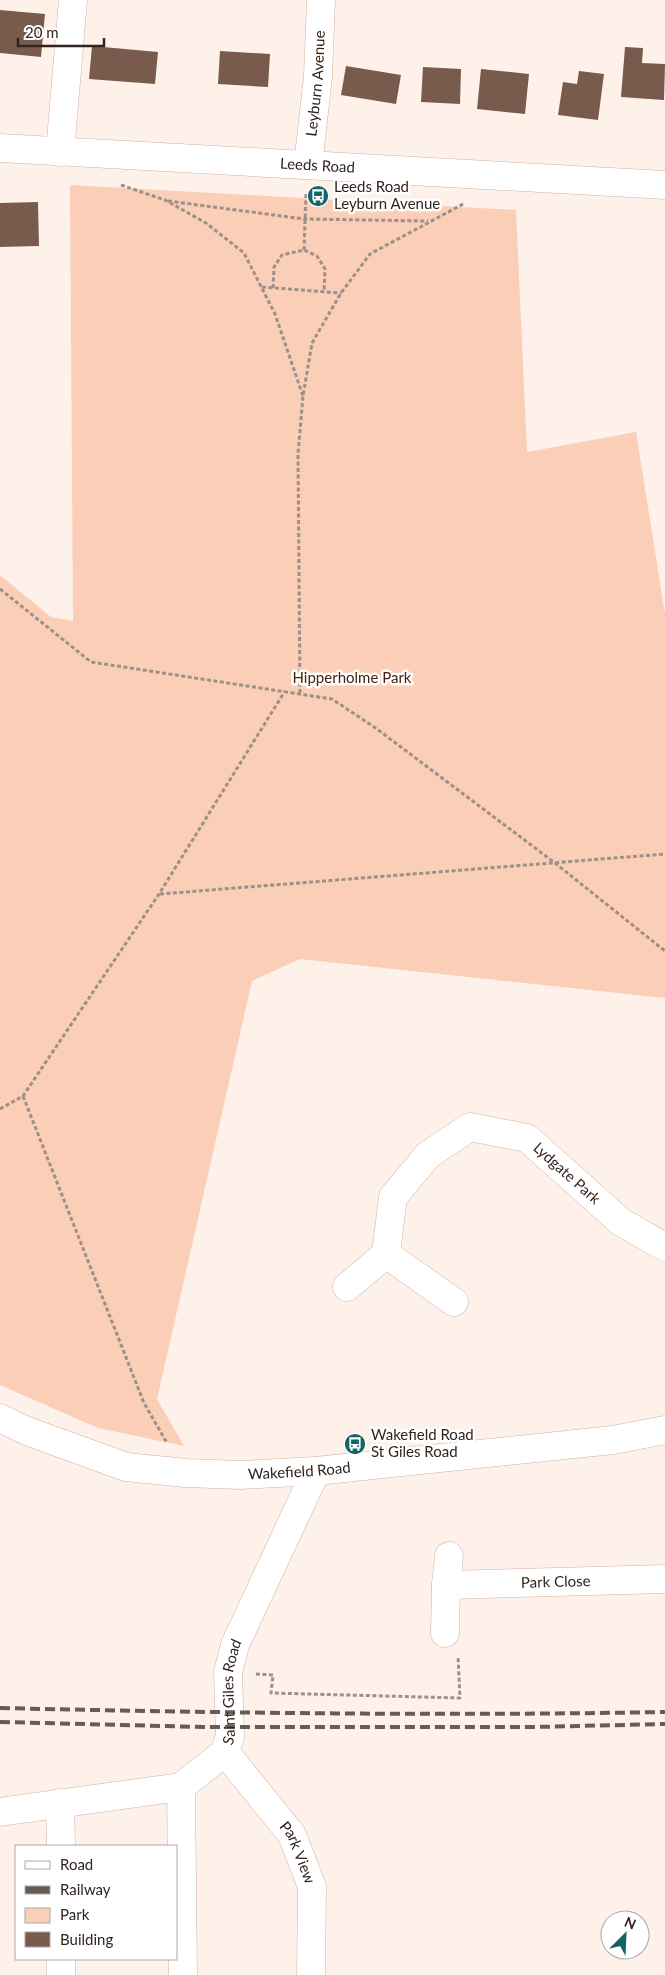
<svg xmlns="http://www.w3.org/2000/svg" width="665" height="1975" font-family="Lato,sans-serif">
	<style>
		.green { fill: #faceb7 }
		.building { fill: #785b4c }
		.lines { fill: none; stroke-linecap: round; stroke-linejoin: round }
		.street-casing { stroke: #d1b1a0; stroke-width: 29 }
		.primary-casing { stroke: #d1b1a0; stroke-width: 29 }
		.highway-casing { stroke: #d1b1a0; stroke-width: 29 }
		.path { stroke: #9d9089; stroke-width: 3; stroke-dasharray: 4 2.5; stroke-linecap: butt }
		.street { stroke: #fff; stroke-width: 28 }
		.primary { stroke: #fff; stroke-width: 28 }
		.highway { stroke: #fff; stroke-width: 28 }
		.rail { stroke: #685b54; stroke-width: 4; stroke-dasharray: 10 5; stroke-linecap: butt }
		.labels { text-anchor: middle; stroke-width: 5; stroke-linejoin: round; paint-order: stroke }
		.street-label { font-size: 15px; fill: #31241e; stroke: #fff }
		.poi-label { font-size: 15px; fill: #31241e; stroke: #fff; text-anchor: start }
		.park-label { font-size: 15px; fill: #442310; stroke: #fff }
	</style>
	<rect width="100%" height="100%" fill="#fef1ea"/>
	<path class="green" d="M70,185L516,210L527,452L636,432L665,614V998L300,959L252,981L157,1399L184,1446L98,1428L0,1385V575L51,617L73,621Z"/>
	<path class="building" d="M0,10L45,14L41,57L0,53Z
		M92,46L158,52L155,84L89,79Z
		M625,47L643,48L642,63L665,64L664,100L621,97Z
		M220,51L270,54L268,87L218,84Z
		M346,66L401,75L396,104L341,95Z
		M423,67L461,69L460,104L421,102Z
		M481,69L529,74L525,114L477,109Z
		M579,71L604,74L598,120L558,115L563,82L577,84Z
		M38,202L39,246L0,247V203Z"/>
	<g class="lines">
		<g class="street-casing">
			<g id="street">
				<path d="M60,152L73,0"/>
				<path id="s1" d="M308,165L318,77L321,0"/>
				<path d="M386,1254L454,1302"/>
				<path id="s2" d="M347,1287L386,1254L393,1197L428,1155L470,1127L527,1138L621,1222L665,1247"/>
				<path id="s3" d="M449,1556L446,1585L665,1579"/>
				<path d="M445,1633L446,1585"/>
				<path id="s4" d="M225,1752L292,1835L312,1887L311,1975"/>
				<path d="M181,1787L183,1975"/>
				<path d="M60,1803L61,1846"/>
				<path id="s5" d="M0,1812L181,1787L225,1752L230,1736L228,1672L235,1645L316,1471"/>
				<path d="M61,1959V1975"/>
			</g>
		</g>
		<g class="primary-casing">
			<g id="primary">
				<path id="s6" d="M0,1418L27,1431L126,1467L186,1473L240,1475L316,1471L613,1440L665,1430"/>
			</g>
		</g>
		<g class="highway-casing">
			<g id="highway">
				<path id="s7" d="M0,148L665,185"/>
			</g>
		</g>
		<path class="path" d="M121,185L165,200L206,223L244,253L275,314L303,396
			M168,201L304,219L428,221
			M304,250L306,193
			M262,287L341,293
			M273,288L274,267L282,255L304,250L317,256L325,269L324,292
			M0,589L91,662L332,699L377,729L555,863L665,951
			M300,693L298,454L303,396L312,343L341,293L370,254L465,203
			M160,894L665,854
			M23,1096L144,1403L167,1443
			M0,1109L23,1096L159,894L285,691
			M256,1674L273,1675L271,1693L460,1698L458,1656"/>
		<use href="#street" class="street"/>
		<use href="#primary" class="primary"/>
		<use href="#highway" class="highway"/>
		<path class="rail" d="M0,1708C222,1713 443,1716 665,1712
			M0,1722L203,1727H534L665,1724"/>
	</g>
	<defs>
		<g id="bus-disc" transform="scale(1.125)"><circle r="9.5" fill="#146467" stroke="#fff"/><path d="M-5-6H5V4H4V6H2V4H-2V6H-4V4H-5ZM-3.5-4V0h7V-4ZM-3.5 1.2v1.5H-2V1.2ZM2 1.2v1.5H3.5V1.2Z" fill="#fff"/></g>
	</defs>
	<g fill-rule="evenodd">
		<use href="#bus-disc" x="318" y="196"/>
		<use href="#bus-disc" x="355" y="1444"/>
	</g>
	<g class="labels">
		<g class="street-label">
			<text dy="5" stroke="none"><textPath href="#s1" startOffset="82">Leyburn Avenue</textPath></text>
			<text dy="5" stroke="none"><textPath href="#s7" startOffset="318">Leeds Road</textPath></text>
			<text dy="5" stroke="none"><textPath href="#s2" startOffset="325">Lydgate Park</textPath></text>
			<text dy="5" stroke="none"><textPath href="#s6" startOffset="309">Wakefield Road</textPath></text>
			<text dy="5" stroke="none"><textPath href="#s3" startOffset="139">Park Close</textPath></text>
			<text dy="5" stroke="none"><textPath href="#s5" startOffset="300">Saint Giles Road</textPath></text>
			<text dy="5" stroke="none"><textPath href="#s4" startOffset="125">Park View</textPath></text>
		</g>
		<g class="poi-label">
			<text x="334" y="192">Leeds Road<tspan x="334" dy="17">Leyburn Avenue</tspan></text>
			<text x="371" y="1440">Wakefield Road<tspan x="371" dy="17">St Giles Road</tspan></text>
		</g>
		<g class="park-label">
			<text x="352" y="683">Hipperholme Park</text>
		</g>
	</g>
	<rect x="15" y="1845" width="162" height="115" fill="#ffffff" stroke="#ada7a5"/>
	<rect x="25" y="1861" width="25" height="8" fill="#ffffff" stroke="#ada7a5"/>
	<text x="60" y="1870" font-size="15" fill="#31241e">Road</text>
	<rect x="25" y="1886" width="25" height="8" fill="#685b54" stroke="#ada7a5"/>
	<text x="60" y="1895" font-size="15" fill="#31241e">Railway</text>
	<rect x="25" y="1908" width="25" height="15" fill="#faceb7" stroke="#ada7a5"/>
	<text x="60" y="1920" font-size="15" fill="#31241e">Park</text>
	<rect x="25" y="1932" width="25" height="15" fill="#785b4c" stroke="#ada7a5"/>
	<text x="60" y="1945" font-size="15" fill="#31241e">Building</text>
	<g transform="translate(625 1935) rotate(24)"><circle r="24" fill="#ffffff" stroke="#ada7a5"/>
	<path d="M0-4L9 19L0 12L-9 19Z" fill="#146467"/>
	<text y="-8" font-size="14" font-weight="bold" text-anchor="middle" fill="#31241e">N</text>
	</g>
	<path d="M18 38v8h86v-8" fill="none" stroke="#31241e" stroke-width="2.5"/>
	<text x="25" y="38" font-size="15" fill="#31241e" stroke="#ffffff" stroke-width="4" paint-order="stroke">20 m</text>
</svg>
